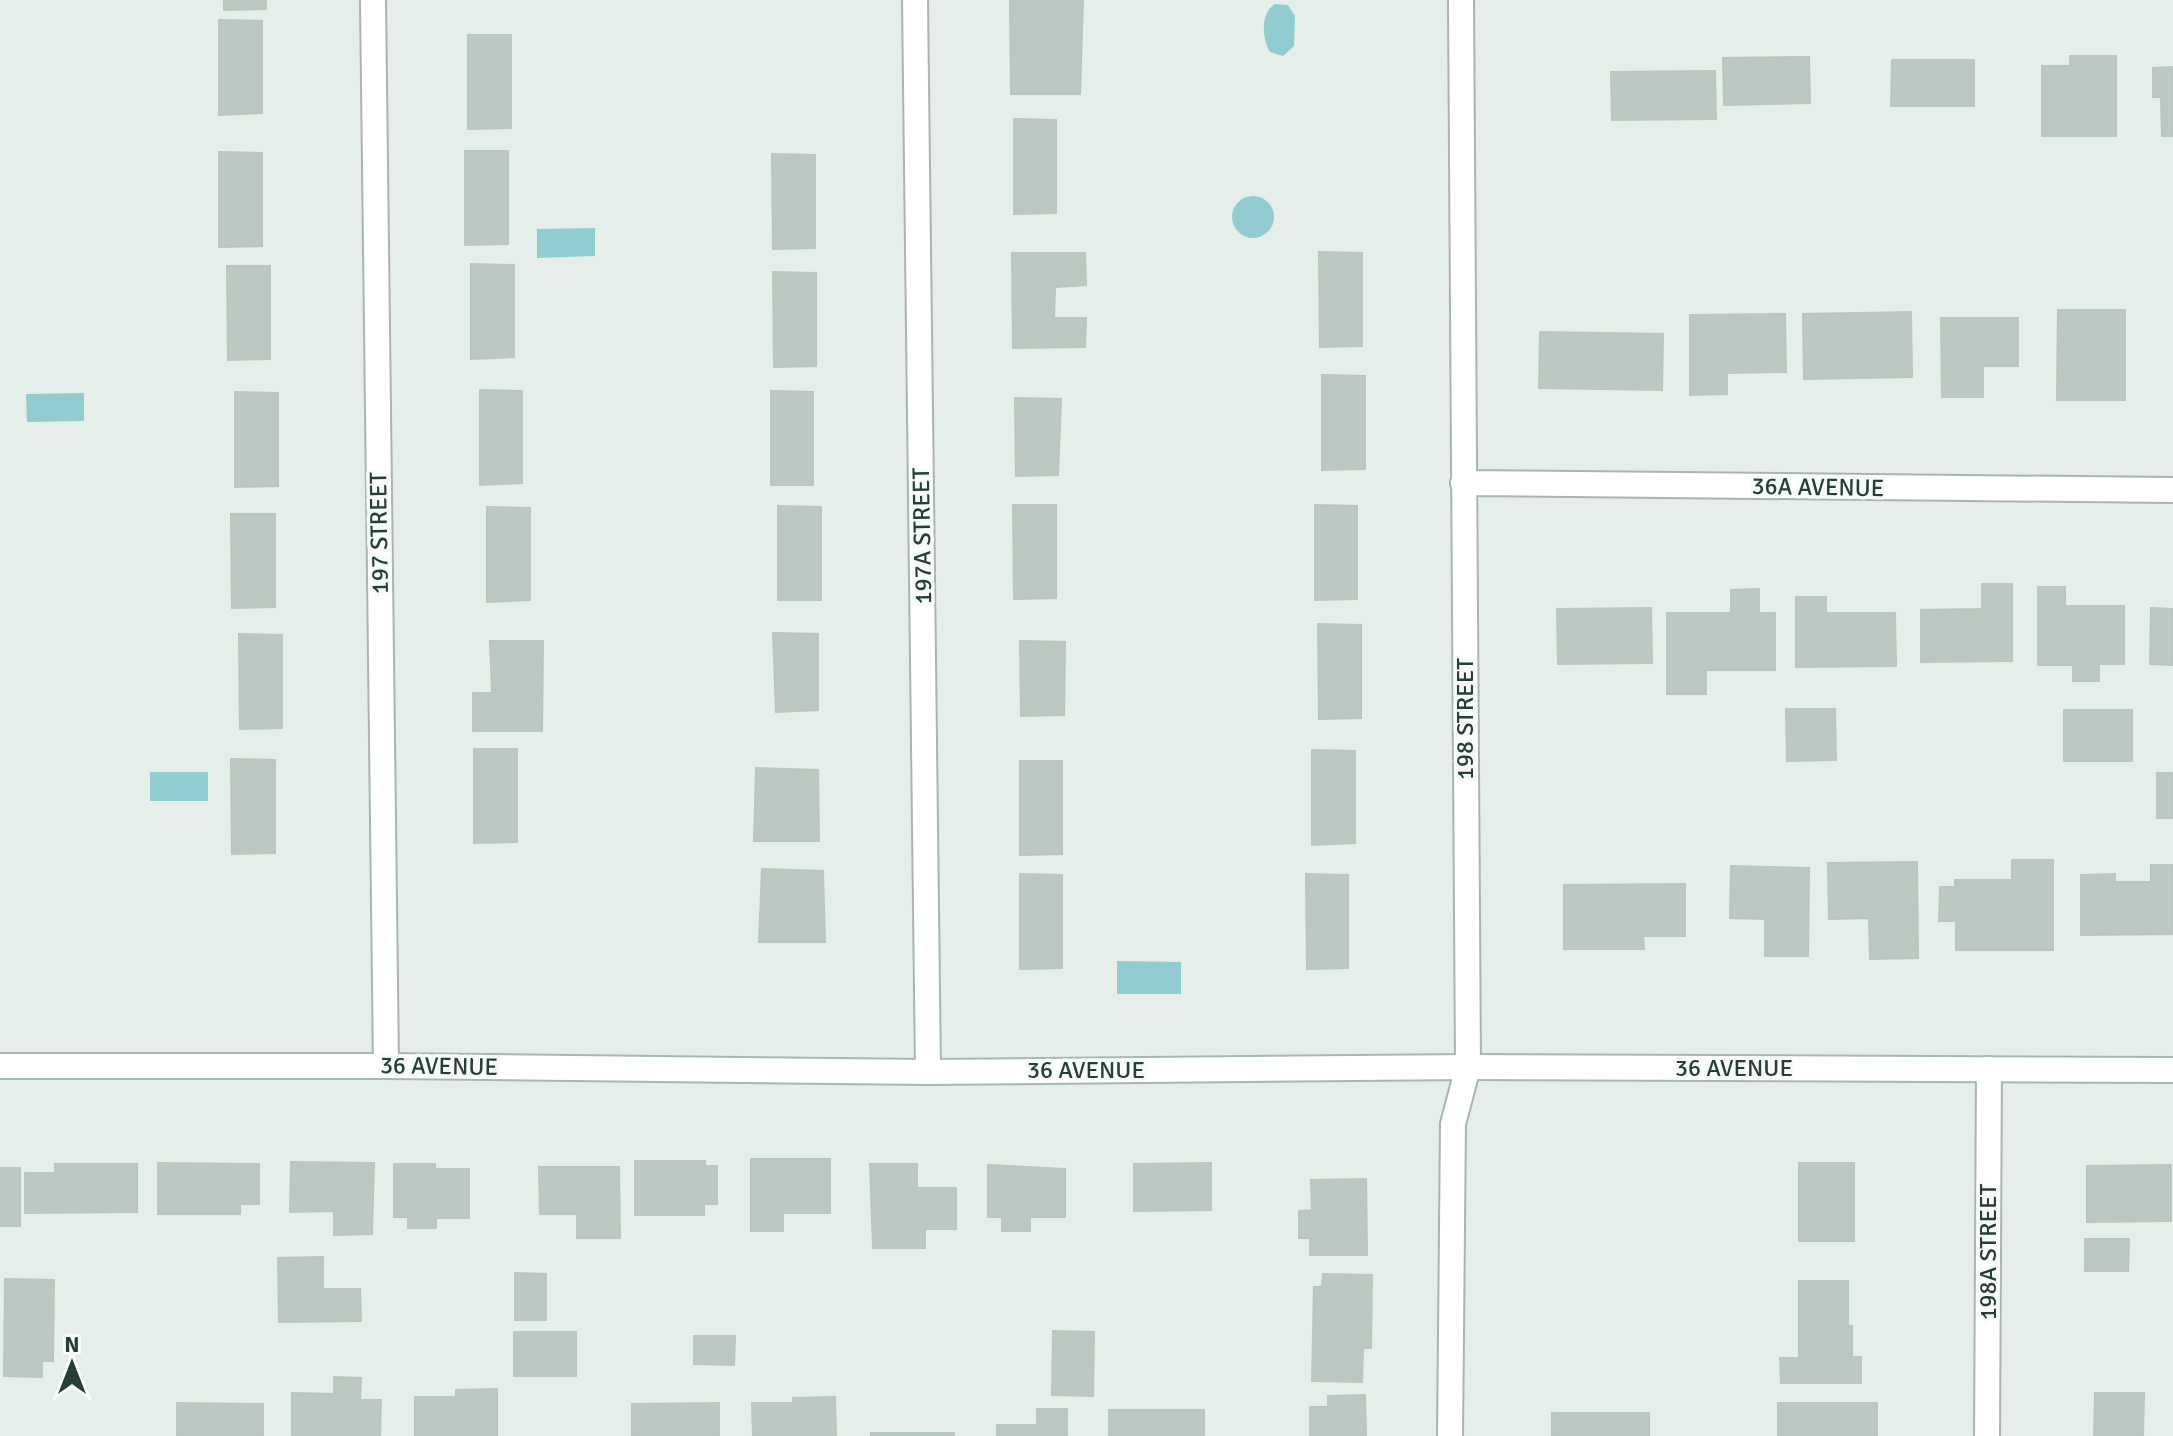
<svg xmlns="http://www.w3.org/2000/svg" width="2173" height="1436" font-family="Signika,sans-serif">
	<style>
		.water { fill: #91cdd0 }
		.building { fill: #bbc9c2; stroke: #b8c7bf; stroke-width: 2 }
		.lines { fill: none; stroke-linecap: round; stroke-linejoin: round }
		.minor-casing { stroke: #a8b6af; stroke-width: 28 }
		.secondary-casing { stroke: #a4b9b0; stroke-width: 28 }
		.minor { stroke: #fff; stroke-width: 24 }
		.secondary { stroke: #fff; stroke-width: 24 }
		.labels { text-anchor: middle; stroke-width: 7; stroke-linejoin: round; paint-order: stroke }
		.street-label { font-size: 24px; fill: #253f35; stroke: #f6faf8 }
	</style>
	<rect width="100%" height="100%" fill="#e6eee9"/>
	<path class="water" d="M1275,4L1288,5L1295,16L1294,46L1283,56L1270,52C1262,38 1260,13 1275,4Z
		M1232 217a21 21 0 1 1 42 0a21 21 0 1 1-42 0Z
		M595,228V256L537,258V229Z
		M84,393V421L27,422L26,394Z
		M150,772H208V801H150Z
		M1117,961L1181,962V994H1117Z"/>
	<path class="building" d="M224,0H266V9L224,10Z
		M1010,0H1083L1080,94H1011Z
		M219,20L262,21V113L219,115Z
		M468,35H511V128L468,129Z
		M2070,56H2116V136H2042V66H2070Z
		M1809,57L1810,103L1724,105L1723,58Z
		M1892,60H1974V106H1891Z
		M2173,67V136H2162L2161,97H2153V68Z
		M1715,71L1716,119L1612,120L1611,72Z
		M1014,119L1056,120V213L1014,214Z
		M465,151H508V244L465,245Z
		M219,152L262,153V246L219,247Z
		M772,154L815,155V248L773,249Z
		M1319,252L1362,253V346L1320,347Z
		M1012,253H1085L1086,285L1055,287L1054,318H1086L1085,347L1013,348Z
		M471,264L514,265V357L471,359Z
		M227,266H270V359L228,360Z
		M773,272L816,273V366L774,367Z
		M2058,310H2125V400H2057Z
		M1911,312L1912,377L1804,379L1803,314Z
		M1785,314L1786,372L1727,373V394L1690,395V315Z
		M1941,318H2018V366H1983V397H1942Z
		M1540,332L1663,334L1662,390L1539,388Z
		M1322,375L1365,376V469L1322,470Z
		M480,390L522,391V483L480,485Z
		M771,391L813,392V485H771Z
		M235,392L278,393V486L235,487Z
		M1015,398L1061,399L1058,475L1016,476Z
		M1013,505H1056V598L1014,599Z
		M1315,505L1357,506V599L1315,600Z
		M778,506L821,507V600H778Z
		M487,507L530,508V600L487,602Z
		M231,514H275V607L232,608Z
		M1982,584H2012V661L1921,662V610L1982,609Z
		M2038,587H2065V606H2124V664H2099V681H2073V665H2038Z
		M1759,589V613H1775V670H1706V694H1667V613H1731V590Z
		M1796,597H1826V613H1895L1896,666L1796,667Z
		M1651,608L1652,663L1558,664L1557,609Z
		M2151,608L2173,609V665L2150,664Z
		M1318,624L1361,625V718L1319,719Z
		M773,633L818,634V710L776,712Z
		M239,634L282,635V728L240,729Z
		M490,641H543L542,731H473V693H492Z
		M1020,641L1065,642L1064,715L1021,716Z
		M1786,709H1835L1836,760L1787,761Z
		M2064,710H2132V761H2064Z
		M474,749H517V842L474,843Z
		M1312,750L1355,751V843L1312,845Z
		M231,759L275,760V853L232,854Z
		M1020,761H1062V854L1020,855Z
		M756,768L818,770L819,841H754Z
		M2157,773H2173V818H2157Z
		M2012,860H2053V950H1956V921H1939L1940,887H1955V880H2012Z
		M1917,862L1918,958L1870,959L1869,918L1829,919L1828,863Z
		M2151,865H2173V934L2081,935V875L2115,874V882H2151Z
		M1731,866L1809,868L1808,956H1765V919L1730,918Z
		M762,869L823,871L825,942H759Z
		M1020,874L1062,875V968L1020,969Z
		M1306,874L1348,875V968L1307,969Z
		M1685,884V936H1643L1644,949H1564V885Z
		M751,1159H830V1213H783V1231H751Z
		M635,1161H705V1166H717V1204H704V1215H635Z
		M291,1162L374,1163L372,1234L334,1235V1211L290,1212Z
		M158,1163L259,1164V1204H240V1214H158Z
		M1211,1163V1210L1134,1211V1164Z
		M1799,1163H1854V1241H1799Z
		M55,1164H137V1212L25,1213V1173H55Z
		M394,1164H435V1169H469V1218H436V1228H408V1217H394Z
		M870,1164H917V1188H956V1229H925V1248H873Z
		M988,1165L1065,1169V1217H1030V1231H1002V1217H988Z
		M2171,1165V1221L2087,1222V1166Z
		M539,1167H619L620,1238H577V1214H540Z
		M0,1168H20V1226H0Z
		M1366,1179L1367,1255H1310V1238H1299V1211L1312,1210L1311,1180Z
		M2085,1239H2129L2128,1271H2085Z
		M323,1257V1289H360L361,1321L279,1322L278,1258Z
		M515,1273L546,1274V1320H515Z
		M1323,1274L1372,1275L1371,1348H1363L1362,1382L1312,1381L1314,1287H1322Z
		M5,1279L54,1280L53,1361H42V1377L4,1376Z
		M1799,1281H1848V1326H1852V1357H1861V1383H1781L1780,1358H1799Z
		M1053,1331L1094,1332L1093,1396L1052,1395Z
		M514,1332H576V1376H514Z
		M694,1336H735L734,1365L694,1364Z
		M334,1377L361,1378L360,1400H381L380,1436H292V1393L334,1394Z
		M497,1389V1436H415V1397H456V1390Z
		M2095,1393H2144L2143,1436H2094Z
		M1365,1395L1366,1436H1310V1407H1328V1396Z
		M835,1397L836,1436H753L752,1403H793V1398Z
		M177,1403L263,1404V1436H177Z
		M719,1403V1436H632V1404Z
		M1778,1403H1877V1436H1778Z
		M1037,1409H1067V1436H997V1425H1037Z
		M1109,1410H1204V1436H1109Z
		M1552,1413H1649V1436H1552Z
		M871,1433H954V1436H871Z"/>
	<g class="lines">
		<g class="minor-casing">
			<path id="minor" d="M373,0L386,1066
				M915,0L928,1072
				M1463,483L2173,490
				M1450,1436L1453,1124L1468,1067L1461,0
				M1987,1436L1989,1069"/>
		</g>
		<g class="secondary-casing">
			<path id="secondary" d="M0,1066H386L928,1072L1468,1067L2173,1070"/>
		</g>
		<use href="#minor" class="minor"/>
		<use href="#secondary" class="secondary"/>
	</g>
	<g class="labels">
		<g class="street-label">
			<text transform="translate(1818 487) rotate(1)" y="8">36A AVENUE</text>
			<text transform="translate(379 533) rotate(-91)" y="8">197 STREET</text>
			<text transform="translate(922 536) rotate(-91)" y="8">197A STREET</text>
			<text transform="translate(1465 719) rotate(-90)" y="8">198 STREET</text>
			<text transform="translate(439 1066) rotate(1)" y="8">36 AVENUE</text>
			<text x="1734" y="1076">36 AVENUE</text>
			<text x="1086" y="1078">36 AVENUE</text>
			<text transform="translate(1988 1252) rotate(-90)" y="8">198A STREET</text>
		</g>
	</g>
	<g transform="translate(72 1364)" stroke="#f6faf8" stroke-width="6" paint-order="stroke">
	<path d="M0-6L14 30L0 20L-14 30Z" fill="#253f35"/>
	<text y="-12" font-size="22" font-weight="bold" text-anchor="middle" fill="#253f35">N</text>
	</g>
</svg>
